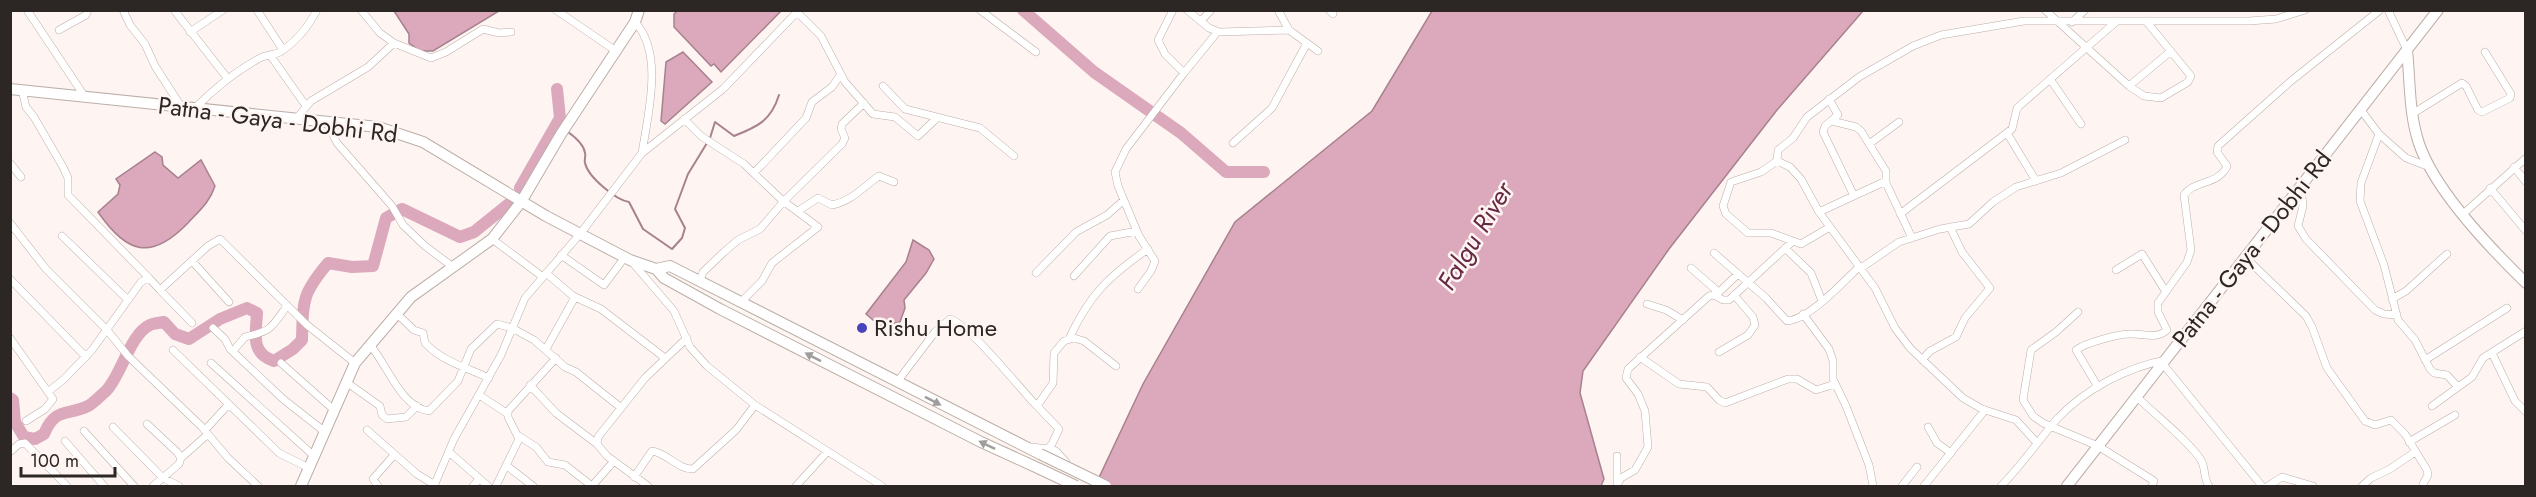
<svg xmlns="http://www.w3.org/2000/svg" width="2536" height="497" font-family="Jost,sans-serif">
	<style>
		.water { fill: #dca8bc; stroke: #a7818e; stroke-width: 1.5 }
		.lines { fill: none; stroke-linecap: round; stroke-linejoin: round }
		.stream { stroke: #a7818e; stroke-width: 2 }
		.river { stroke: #dca8bc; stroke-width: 12 }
		.street-casing { stroke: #bcaea8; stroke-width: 8 }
		.secondary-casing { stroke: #bcaea8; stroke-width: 12 }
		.primary-casing { stroke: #bcaea8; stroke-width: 12 }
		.street { stroke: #fff; stroke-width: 7 }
		.secondary { stroke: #fff; stroke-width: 10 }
		.primary { stroke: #fff; stroke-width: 10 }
		.primary-bridge-casing { stroke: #bcaea8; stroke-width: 12; stroke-linecap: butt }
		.primary-bridge { stroke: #fff; stroke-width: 10 }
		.oneway { fill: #a09e9c }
		.poi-dot { fill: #4a44bb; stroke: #fef5f2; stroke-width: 2 }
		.labels { text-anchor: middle; stroke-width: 5; stroke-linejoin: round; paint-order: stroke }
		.street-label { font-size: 24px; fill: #2c2724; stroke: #fef5f2 }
		.poi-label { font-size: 24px; fill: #2c2724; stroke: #fef5f2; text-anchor: start }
		.water-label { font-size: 26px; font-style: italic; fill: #662844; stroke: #fef5f2 }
	</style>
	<rect width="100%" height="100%" fill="#fef5f2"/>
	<path class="water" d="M394,11H499L433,51H420L409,43V34Z
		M677,11V10L781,11L721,72L714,64L711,66L674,27V14Z
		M1432,11H1863L1777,110L1669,249L1583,371L1580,393L1604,479L1601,486H1095L1143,384L1235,222L1372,111Z
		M683,52L712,82L665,124L661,121L666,62Z
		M155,152L162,157L163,165L178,178L201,160L215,186C210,202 199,211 188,223C151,261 127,254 98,212L118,194L120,185L116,179Z
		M913,240L929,250L934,259L926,273L904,300L905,308L900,322L880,326L866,314L906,262Z"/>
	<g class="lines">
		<path class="stream" d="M568,132C575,137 584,144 585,153C586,156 584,160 585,163C588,177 616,200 629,202L643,229L672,249L682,238L685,228L675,209L688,174L707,143
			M710,138L715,122L734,136C757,127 771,121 779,95"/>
		<path class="river" d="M1023,10L1094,72L1181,133L1226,172H1264
			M520,188L560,118L557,89
			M10,398L13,400L15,422L24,437L35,439L44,434C55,407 67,416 88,406C94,403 101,395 106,391C122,374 130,334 150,325C154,323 159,323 164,322L175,334L189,339L220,319L247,308L257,313C256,334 250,353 274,361L293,349L302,340C303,300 302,294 328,263L352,267L373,266L386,218L402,209L460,237L474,232L510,203"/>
		<g class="street-casing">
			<path id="street" d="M27,10L85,97
				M123,10L130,25L145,44L155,66L182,108
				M174,10L228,79
				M257,10L283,50
				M361,10L380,33L394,43
				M556,10L616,51
				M980,10L1036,52
				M1187,10L1209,28L1219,32L1289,30
				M1278,10L1289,30L1318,51
				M1329,10L1333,14
				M2045,10L2129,86L2144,96L2161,98L2188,82L2191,76L2146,21
				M2388,10L2407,50
				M797,12L821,36L845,82L873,114L895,117L918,136L937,118
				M1201,21L1211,10
				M635,22C664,53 648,114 642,153L723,89L799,10
				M2072,22L2085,10
				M59,30L86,15L88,10
				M190,32L223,10
				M270,55L306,106
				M1184,73L1215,35
				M2050,79L2081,124
				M883,86L905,109L980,128L1014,156
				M2129,86L2171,51
				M22,90L26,107L34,117L63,167L68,178V195L149,278
				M1829,99L1838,115L1825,126L1823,132L1854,196
				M194,109C214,89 237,70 262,57C267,55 274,55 280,52C296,42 308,27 317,10
				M2361,110L2379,134L2361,183L2360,201L2384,265L2398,320L2415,340L2430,369L2434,373L2447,375L2458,387
				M2412,114L2462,83L2466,86L2478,110L2482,112L2510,98L2511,94L2485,52
				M296,119L311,101L368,67L394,43L431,58L446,52L483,29L499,33L511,32
				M684,119L701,136L744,164L782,200L818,227L772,263L762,281L741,302
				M1832,121L1856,127L1861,131L1886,171V183L1912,238
				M327,123L337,143L392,206L403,225L425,246L453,267
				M2007,133L2036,181
				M2379,134L2406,158L2427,166
				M1233,143L1272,108L1307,43
				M1869,144L1899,122
				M1777,161L1761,172L1731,182L1723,206L1726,214L1748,233H1771L1801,244L1830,227
				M10,163L21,177
				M2514,167L2526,182
				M754,173L806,118L812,102L832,87L841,74
				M2301,188L2303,206L2298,226L2306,239L2375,310L2384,314L2397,315
				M2490,188L2526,231
				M798,211L818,198L832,205C852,201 863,187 879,176L894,182
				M1819,212L1886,181
				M1900,214L2012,129L2017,108L2117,21
				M2463,214L2526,158
				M10,223L46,269L107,330L128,356L202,427L228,458L258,486
				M62,236L127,299
				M492,239L543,277
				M1785,248L1811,273L1822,301
				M1714,253L1766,298L1787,321C1810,319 1843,282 1860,266
				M561,255L604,285L625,257
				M2246,258L2306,316L2312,327L2327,368L2365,421L2375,425L2391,420L2405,434L2427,470L2428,475L2423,484
				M192,261L229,302
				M632,262L674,311L690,347L707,366L755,405L882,486
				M1691,268L1715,289L1718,296
				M1861,268L1899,242L1940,229L1969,224L1993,202L2016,187L2061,173L2125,140
				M2116,270L2142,254L2166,292
				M546,273L573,296L601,309L665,358
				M1036,273L1076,232L1107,215L1124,200
				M1074,276L1110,236L1137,231
				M10,279L86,357
				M700,281L703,272L724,252L738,240L760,229L784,201L842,144L845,138L841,129L842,124L864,103
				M1138,289L1151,271L1155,261L1139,236L1118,186L1115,172L1126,149L1184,73L1165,54L1158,40L1173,10
				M160,290L192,323
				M1718,293L1738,274
				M2392,299L2406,291L2447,254
				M1647,304L1666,310L1683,320
				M2078,312L2056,332L2031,350L2023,400L2033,416L2043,423L2098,446L2154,481L2152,486
				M396,313L414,330L423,333L425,343C443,362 466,367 489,378
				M1803,314L1829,349L1833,361V379L1846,406L1869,465L1873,486
				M213,328L225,339L230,349L283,399L325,432
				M10,338L53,399L45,409L26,421
				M1069,339C1089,295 1109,276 1148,249
				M370,345C387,364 401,408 429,411L458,381L471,349L497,324L512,328L534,340L565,367L576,372L620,407
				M546,349L575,297
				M173,350L279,453L309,468
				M233,351L245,337C272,331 271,328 287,306
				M1719,352L1748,335L1755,325L1753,317L1734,295
				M2492,353L2515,401L2526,412
				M1640,357L1679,384L1707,387L1719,400L1725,403L1788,379H1797L1816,390L1835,384
				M1922,360L1930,351L1956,337L1965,318L1990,288L1962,252L1950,227
				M2425,360L2507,308
				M211,363L314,456
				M281,363L334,410
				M2163,364L2262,486
				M346,382L380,406L382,415L387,419L406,417L417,406
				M897,382L935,332L950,319C969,324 1020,389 1037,406
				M530,385L556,413L597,444
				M2098,387L2076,350C2085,343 2118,334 2130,334C2143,333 2156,340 2167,330L2158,312V303L2187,262L2191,250L2184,195C2194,180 2219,185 2227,166L2217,152L2218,146L2291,81L2380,10
				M49,391L64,379L92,350L141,282L149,278L160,290L208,246L220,239L307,325L355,363
				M479,395L508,414
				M2136,396C2154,414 2188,440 2201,460C2206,468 2203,478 2209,486
				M2432,406L2472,377L2483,358L2526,331
				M147,424L177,452L181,458L179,464L153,486
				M113,427L163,478L179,486
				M1928,427L1937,443L1951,453
				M205,430L228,405
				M367,430L417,474L435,485
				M84,431L134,486
				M519,436L536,447L548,462L565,465L592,486
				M65,441L104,486
				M2409,442L2455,415
				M2037,443L2016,420L1982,409L1963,398L1910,348L1895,328L1875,288L1819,212L1801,179L1790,167L1777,161L1778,150L1793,138L1807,117L1859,77L1913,46L1941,35L2024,21H2249L2276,19L2305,10
				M1032,447L1047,449L1052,444L1059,429L1037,406L1053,383L1054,353L1064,341L1074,338L1084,341L1116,366
				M1047,449L1056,451L1066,462L1065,466
				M10,452L19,444L25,443L67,486
				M449,452L488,486
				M1617,456V483
				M181,458L207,435
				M507,466L533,486
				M634,477L652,451C667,453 679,470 693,469L736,430L755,405
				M1617,485L1621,478L1635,470L1648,447L1645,411L1638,394L1626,378L1628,369L1709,296L1714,295L1723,300H1729L1792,242
				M378,486L373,479L394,455
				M434,486L454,439L501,355L525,298L580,234L642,153
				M473,486L479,479
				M496,486L519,439L508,417V411L556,358
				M592,486L614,461
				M648,486L607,456L597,444L598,437L645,378L687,338
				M796,486L827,452
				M1902,486L1917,467
				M1924,486L1985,410
				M2001,486C2021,466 2038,441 2057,419C2084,390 2127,367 2166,360
				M2268,486L2282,477L2313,486
				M2362,486L2371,478L2390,469L2415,452"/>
		</g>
		<g class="secondary-casing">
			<path id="secondary" d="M301,486L355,363L411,297L492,239L521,202L561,134L635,22L639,10"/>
		</g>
		<g class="primary-casing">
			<path id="primary" d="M2407,50C2410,79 2409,109 2417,137C2430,186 2489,247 2526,283
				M10,89L378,127L423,142L546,216L630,260L656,269L664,278L720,309L981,442L1040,469
				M656,269L670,266L1040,454
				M2067,486L2438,10"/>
		</g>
		<use href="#street" class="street"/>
		<use href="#secondary" class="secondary"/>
		<use href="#primary" class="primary"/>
		<g class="primary-bridge-casing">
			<path id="primary-bridge" d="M1040,454L1106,486
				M1040,469L1076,486"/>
		</g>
		<use href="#primary-bridge" class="primary-bridge"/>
	</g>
	<defs><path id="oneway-solid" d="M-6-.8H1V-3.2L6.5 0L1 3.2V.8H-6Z" transform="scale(1.5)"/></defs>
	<g class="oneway">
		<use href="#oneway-solid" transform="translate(813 357) rotate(-153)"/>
		<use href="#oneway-solid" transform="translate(933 401) rotate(27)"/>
		<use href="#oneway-solid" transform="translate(987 445) rotate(-154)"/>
	</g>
	<circle class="poi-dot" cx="862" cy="328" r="6"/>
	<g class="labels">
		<g class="street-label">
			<text transform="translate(278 120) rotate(7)" y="8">Patna - Gaya - Dobhi Rd</text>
			<text transform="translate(2252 249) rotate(-52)" y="8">Patna - Gaya - Dobhi Rd</text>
		</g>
		<g class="poi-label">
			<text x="874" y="336">Rishu Home</text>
		</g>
		<g class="water-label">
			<text transform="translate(1475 236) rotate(-59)" y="9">Falgu River</text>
		</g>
	</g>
	<rect width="2536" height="497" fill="none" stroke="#2c2724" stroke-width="24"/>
	<path d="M21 467v9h94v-9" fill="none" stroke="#2c2724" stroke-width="3"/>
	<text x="30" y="467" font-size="18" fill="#2c2724" stroke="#fef5f2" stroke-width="4.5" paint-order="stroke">100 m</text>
</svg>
